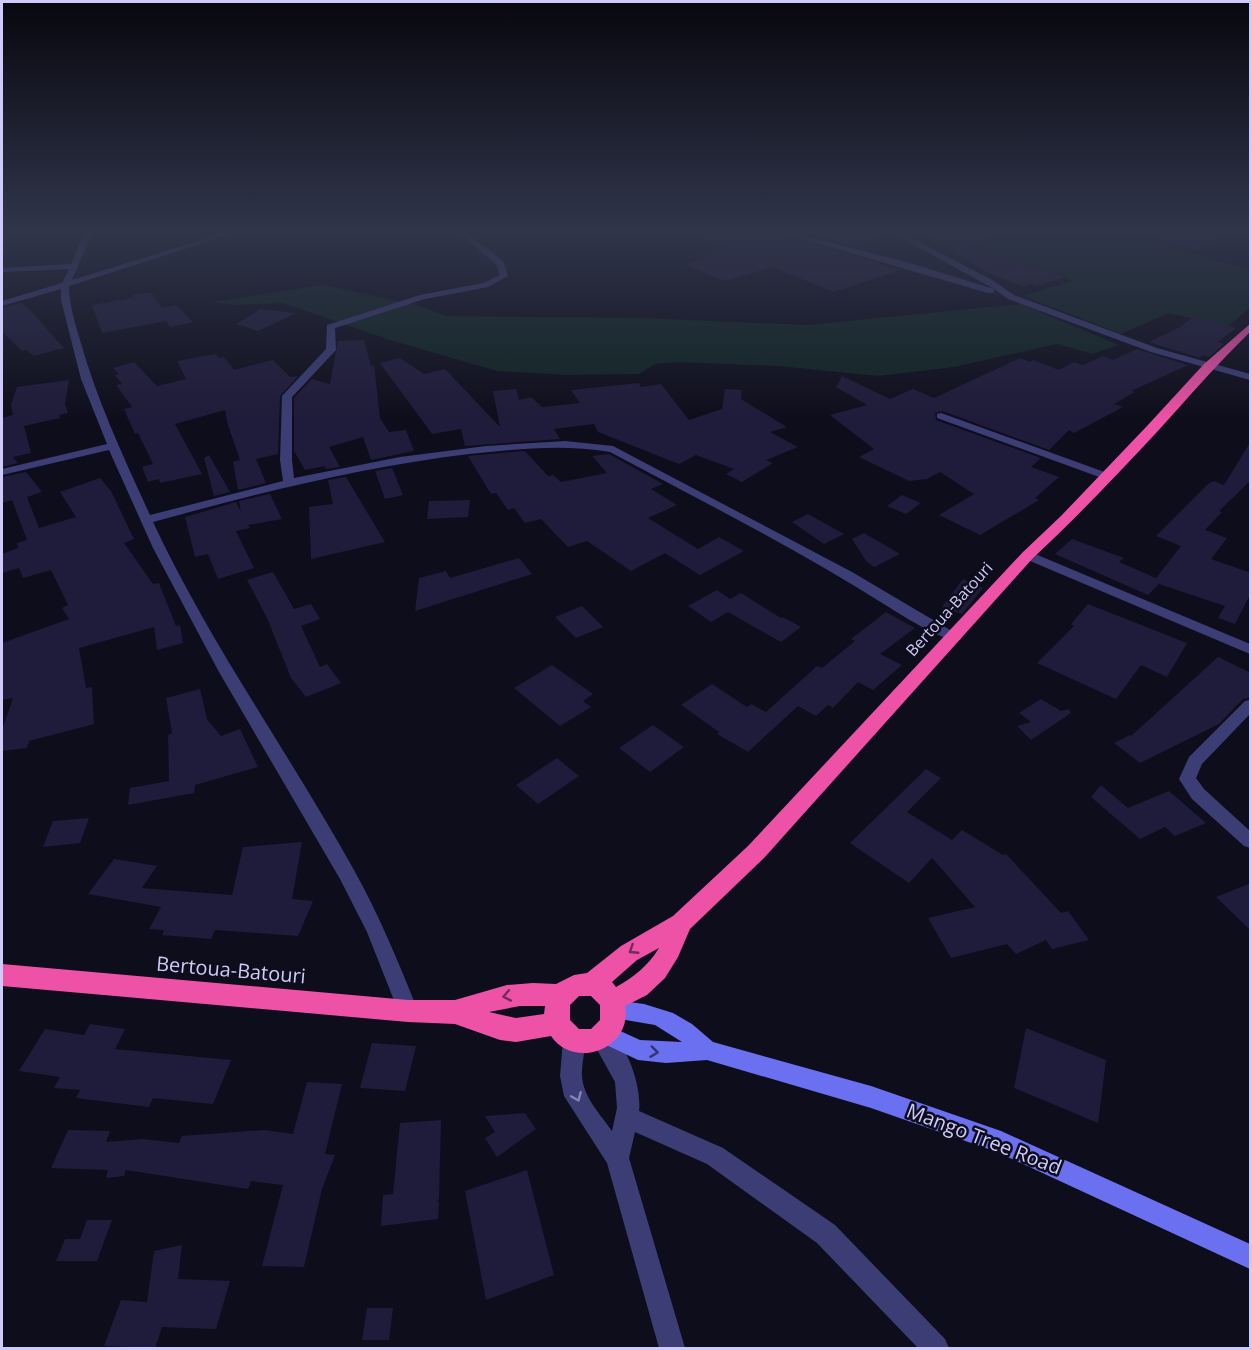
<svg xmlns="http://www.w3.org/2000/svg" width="1252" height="1350" font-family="'Open Sans',sans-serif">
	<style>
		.green { fill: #102422 }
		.building { fill: #1f1b3a }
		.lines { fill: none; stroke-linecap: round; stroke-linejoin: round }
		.street { fill: #3c3d75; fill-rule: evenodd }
		.secondary { fill: #6b70f1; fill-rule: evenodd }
		.highway { fill: #ee52a6; fill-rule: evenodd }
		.oneway { stroke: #732c5a }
		.oneway2 { stroke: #333571 }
		.oneway3 { stroke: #8584b8 }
		.labels { text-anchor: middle; stroke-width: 5; stroke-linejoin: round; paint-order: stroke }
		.street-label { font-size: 16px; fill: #cecbfa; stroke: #0e0d1b }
		.near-street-label { font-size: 20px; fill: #cecbfa; stroke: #0e0d1b }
	</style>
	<rect width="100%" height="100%" fill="#0e0d1b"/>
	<path class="green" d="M998,231H1122L1139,239L1250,270V307L1229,326L1168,313L1121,334L1023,296L1072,281L1057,273L972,248L1010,237Z
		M323,285L417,305L446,316L641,318L807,325L1021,304L1119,345L1092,354L1057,344L954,367L878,376L779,366L677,362L655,364L639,374L567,375L497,371L390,340L283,303L234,305L212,302Z"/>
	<path class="building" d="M684,231H773L900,270L834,292L772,267L725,281L686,265L707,258L699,255L725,248Z
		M795,231H887L891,235L855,246Z
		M917,231H990V241L968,244L1066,277L1036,286L1031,284L1024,287L987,272Z
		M1151,231H1231L1200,250L1150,236Z
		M151,292L162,308L176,305L193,322L170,327L166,321L102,333L92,305L134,298L132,295Z
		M21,303L28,308L64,348L34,356L26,350L22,351L2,331V308Z
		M261,309L296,313L258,331L236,324Z
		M1195,316L1236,328L1218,342L1224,344L1209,357L1203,355L1200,358L1149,342L1180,327Z
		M364,340L371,366L374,365L380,418L389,432L406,430L414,451L371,460L363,437L329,447L340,467L326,469L325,466L305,470L294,451V398L312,379L330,384L338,341Z
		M1137,349L1188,365L1131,391L1135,392L1114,404L1123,407L1074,433L1069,430L1049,450L942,411L935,413L936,420L1041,458L1031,467L1059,477L1035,498L1039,500L980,535L939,515L974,494L940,472L927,479L909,481L859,457L874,449L830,415L867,405L836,387L842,376L890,399L913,389L934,398L1020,358L1030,362L1033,360L1059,370L1074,362L1083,365L1103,356L1113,360Z
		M215,354L219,358L224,357L234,370L273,360L290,377L298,376L280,396L278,454L256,459L266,483L238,490L233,462L240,460L228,425L225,410L175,424L202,474L160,483L159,479L148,482L142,467L153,464L138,433L135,434L124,409L132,407L116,385L122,384L115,375L119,374L113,368L134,362L157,386L186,379L177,361Z
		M400,358L424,374L445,369L500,427L493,391L516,389L519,400L531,397L542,407L580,403L571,390L639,383L641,387L661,384L689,420L722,409L725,389L742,390L741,399L787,427L770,432L798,447L766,460L773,463L742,482L726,474L734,469L696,455L679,464L598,432L594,424L554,429L560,439L465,446L461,429L432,434L380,363Z
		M69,380L65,404L68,413L59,415L60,418L24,426L31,453L13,457L18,463L2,467V418L13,415L11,405L17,387Z
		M1251,441V480L1219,511L1222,512L1205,530L1227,538L1211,559L1251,573V593L1235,624L1218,618L1225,606L1159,584L1148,595L1055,554L1072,539L1124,558L1119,562L1156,578L1181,546L1156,536L1208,484L1214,481L1224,485Z
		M525,451L548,476L553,475L561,482L607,473L592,456L609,454L663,484L651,489L677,505L648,518L698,549L719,537L744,551L700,575L665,553L631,571L587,541L568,547L541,519L525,523L514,508L508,510L496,493L491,494L468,456Z
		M209,455L230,492L214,496L204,458Z
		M392,468L403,495L385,499L375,471Z
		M26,472L42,492L27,497L39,528L76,517L60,492L100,478L111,491L134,539L124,543L153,584L159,583L176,626L180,625L183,643L157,650L154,627L79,648L86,688L92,687L94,724L29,741L27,748L2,751V730L13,698L2,700V643L69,619L62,608L68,605L51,570L23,578L19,568L2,573V554L18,548L17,543L27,540L12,500L2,503V477Z
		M346,477L385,542L311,559L309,507L333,504L328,480Z
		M270,494L282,519L248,525L250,528L236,531L254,568L218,579L208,554L195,557L185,517L236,502L241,512L239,501Z
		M902,495L921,503L906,514L887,506Z
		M470,500L468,517L427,519L429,501Z
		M808,514L844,534L824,544L792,522Z
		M864,533L900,554L874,567L866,561L852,539Z
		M519,558L532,574L415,611L419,578L446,571L450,578Z
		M273,572L294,609L311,604L320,619L301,626L320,667L327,664L341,683L306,697L291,678L267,618L247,580Z
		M963,579L983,588L962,614L942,607Z
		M717,590L730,599L741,593L781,618L783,617L801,627L781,642L728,612L711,622L688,606Z
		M1088,604L1187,643L1167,677L1141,665L1116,699L1037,663L1074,626L1071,624Z
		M582,606L603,627L576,638L555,617Z
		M886,612L915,628L880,654L902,665L873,690L858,682L833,708L828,705L816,716L798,706L748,752L717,734L719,732L681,705L712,684L747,707L751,704L766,712L817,666L822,668L855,641L851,639Z
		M1218,657L1251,673V698L1243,699L1219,724L1140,763L1114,743L1130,735L1131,736Z
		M552,665L593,694L583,701L591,707L560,726L514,688Z
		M200,689L207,719L221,736L240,729L258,767L195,785L194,793L128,805L130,788L169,781L168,735L172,733L166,698Z
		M1041,699L1061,711L1069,709L1071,713L1031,740L1017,726L1031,722L1019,713Z
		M653,725L684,747L650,772L619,748Z
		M557,758L579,776L538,804L516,785Z
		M926,769L941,778L907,812L952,840L962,830L1003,855L1006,854L1061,913L1068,911L1089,940L1052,949L1046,940L1016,954L1007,944L951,958L928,918L975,907L932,858L909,883L850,843Z
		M1101,785L1128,808L1169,791L1206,823L1175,836L1165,827L1140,839L1091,797Z
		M89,818L80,843L43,847L53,821Z
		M302,842L292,899L313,901L298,936L215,930L211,939L162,935L164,930L149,929L161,907L88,894L114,859L157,866L142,888L232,895L243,847Z
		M1251,883V931L1216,897Z
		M90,1024L125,1029L115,1049L231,1060L213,1104L153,1098L149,1107L76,1098L80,1090L54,1088L60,1077L19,1071L45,1029L84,1035Z
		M1026,1028L1106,1060L1098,1123L1014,1088Z
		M372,1043L416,1046L405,1091L360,1088Z
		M307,1082L342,1084L325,1154L335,1155L322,1189L304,1267L262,1266L283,1185L251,1181L248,1189L126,1170L124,1176L106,1178L108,1170L51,1168L68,1130L110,1131L106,1142L143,1139L179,1143L182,1136L264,1130L293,1134Z
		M525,1113L536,1129L497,1157L485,1138L495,1132L485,1116Z
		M441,1120L439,1199L436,1202L439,1201L438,1219L381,1226L383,1195L393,1194L400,1123Z
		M527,1170L554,1275L486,1300L465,1191Z
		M87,1220H112L97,1261H56L65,1239H80Z
		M182,1245L178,1279L230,1281L216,1329L162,1327L155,1348L104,1346L121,1300L147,1302L154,1251Z
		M367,1308H393L389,1340H362Z"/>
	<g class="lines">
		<path class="street" d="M85,231H93L72,280L231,231H242L69,286C69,305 75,322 80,340C97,401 124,458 150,515L283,481L280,460L282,396L326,349L327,325L420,295L483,283L500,275L496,264L456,231H464L503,261L508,276L488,287L425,299L335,328L336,350L292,397V460L294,478L400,457L486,446L565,441L613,446L852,572L962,637L960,640C946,644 900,614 887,606C798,549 703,502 610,452C563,444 516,449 469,454C362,467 258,493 153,522C210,644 289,753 354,870C379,915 399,963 418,1011L415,1018L408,1021L401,1018L367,932L340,879L219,672L153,548L109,450L2,475V469L107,444L81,379L61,300V289L2,306V301L62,283L69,269L2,272V268L71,264Z
			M775,231H787L913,264L994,289L889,231H898L992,280L1014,295L1157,348L1250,374V380L1151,352L1008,299L994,289V293H988Z
			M941,413L1110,474L1112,476L1110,478H1102L937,418V414Z
			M1028,551L1250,644V654L1023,558L1022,555L1023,552Z
			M1250,700V714L1202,764L1196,778L1204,789L1250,831V848L1244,846L1192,799L1179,779L1189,757L1245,701Z
			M601,1027C626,1037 642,1086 639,1111L723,1148L835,1225L945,1339L949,1348H918L817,1243L707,1164L635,1132L629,1158L685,1348H659L607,1163L564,1096L560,1076L563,1040L566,1033L574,1030L582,1033C588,1047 581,1061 582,1076C583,1097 601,1115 612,1131L617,1108L615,1082L590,1037L594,1030Z"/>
		<path class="secondary" d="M615,1000L644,1004L673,1013L692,1024L713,1042L871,1086L1001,1131L1250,1244V1269L997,1152L871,1108L707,1060L666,1063L638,1060L598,1041L594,1034L598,1027L605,1024L640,1040L682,1042L655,1025L608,1017L605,1010L608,1003Z"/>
		<path class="highway" d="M1250,324V332C1217,364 1187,399 1156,433C1116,476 1076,518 1033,558L764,858L690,929L678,957L665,978L647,995L625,1006C633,1048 575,1071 551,1036L516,1042L500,1040L455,1024L408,1022L2,986V964L408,1000H455L507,985L533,983L556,984L574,975L587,973L621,946L673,916L748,846L1023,552L1061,516L1147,426L1204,364ZM659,948C648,966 634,977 616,987L612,982L637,960ZM579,996H591L600,1005V1020L591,1029H579L570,1020V1005ZM520,1006H545L544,1014L516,1018L489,1012Z"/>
	</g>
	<defs><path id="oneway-chevron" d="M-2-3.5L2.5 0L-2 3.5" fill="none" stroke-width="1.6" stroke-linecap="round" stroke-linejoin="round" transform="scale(1.5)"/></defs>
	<g class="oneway">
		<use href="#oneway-chevron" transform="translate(633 950) rotate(147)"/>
		<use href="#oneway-chevron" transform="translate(507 996) rotate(169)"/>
	</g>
	<use class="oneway2" href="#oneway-chevron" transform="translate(654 1052) rotate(7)"/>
	<use class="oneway3" href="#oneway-chevron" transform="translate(577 1097) rotate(67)"/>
	<linearGradient id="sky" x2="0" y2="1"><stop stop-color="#08070f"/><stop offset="0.55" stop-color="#30354a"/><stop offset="1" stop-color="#30354a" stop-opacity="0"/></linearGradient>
	<rect width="1252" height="420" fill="url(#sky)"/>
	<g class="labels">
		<g class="street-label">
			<text transform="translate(949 609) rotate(-48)" y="6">Bertoua-Batouri</text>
		</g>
		<g class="near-street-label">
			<text transform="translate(231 970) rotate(5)" y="7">Bertoua-Batouri</text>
			<text transform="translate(984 1139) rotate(21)" y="7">Mango Tree Road</text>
		</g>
	</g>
	<rect width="1252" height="1350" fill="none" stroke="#cecbfa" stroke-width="6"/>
</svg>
